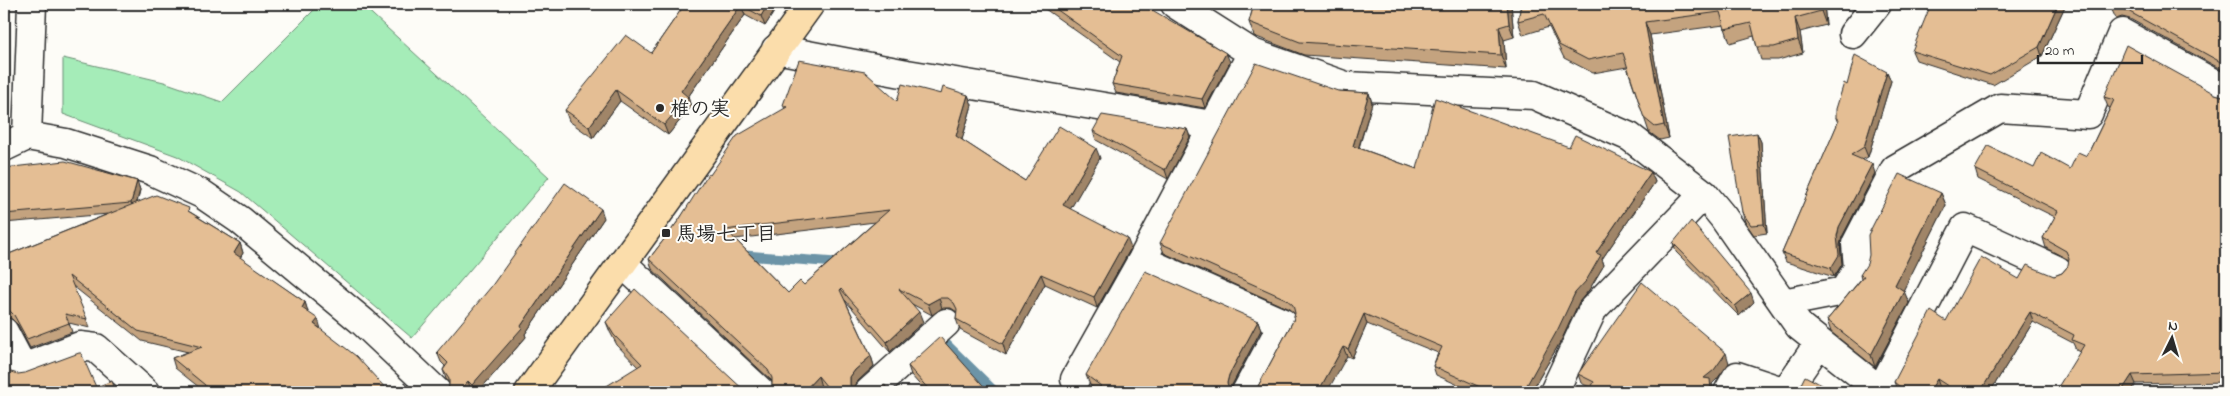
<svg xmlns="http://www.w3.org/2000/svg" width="2230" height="396" font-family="'Indie Flower','Klee One',sans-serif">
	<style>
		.green { fill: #a5ecb8; stroke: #688c72 }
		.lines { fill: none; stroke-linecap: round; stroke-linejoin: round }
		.stream { stroke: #6c94a7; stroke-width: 10 }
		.minor-casing { stroke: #2b2b2b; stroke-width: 31 }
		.major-casing { stroke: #2b2b2b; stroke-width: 31 }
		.minor { stroke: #fdfcf7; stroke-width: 28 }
		.major { stroke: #fbddab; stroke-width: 28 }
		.wall { fill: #c4a37f; stroke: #2b2b2b; fill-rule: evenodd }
		.shaded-wall { fill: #a08568; stroke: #2b2b2b }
		.building { fill: #e4be94; stroke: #2b2b2b; fill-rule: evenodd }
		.poi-dot { fill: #2b2b2b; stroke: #fdfcf7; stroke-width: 2 }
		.labels { text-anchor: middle; stroke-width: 4; stroke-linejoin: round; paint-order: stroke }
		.poi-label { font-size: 20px; font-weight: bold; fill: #2b2b2b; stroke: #fdfcf7; text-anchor: start }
	</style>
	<rect width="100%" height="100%" fill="#fdfcf7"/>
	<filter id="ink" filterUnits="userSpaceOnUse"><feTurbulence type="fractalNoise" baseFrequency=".02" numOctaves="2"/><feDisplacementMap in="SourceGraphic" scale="10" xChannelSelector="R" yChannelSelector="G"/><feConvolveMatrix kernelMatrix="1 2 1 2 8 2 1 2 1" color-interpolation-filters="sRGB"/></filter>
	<g filter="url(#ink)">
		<path class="green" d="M320,4H361L549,177L412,338L241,192L177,156L63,114V58L164,82L222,102Z"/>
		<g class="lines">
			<path class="stream" d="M739,255L842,263
				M945,343L995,392H998"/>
			<g class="minor-casing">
				<path id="minor" d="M1175,4L1252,53L1346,86L1534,95L1630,137L1704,194L1723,217L1799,326L1882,392
					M1853,34L1877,4
					M776,49L907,74L1212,125
					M27,136L32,4
					M4,147L27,136L66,143L150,170L202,194L240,220L363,322L437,392
					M1142,260L1283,323L1246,392
					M622,263L761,392
					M1783,303L1844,291L1858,268L1856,244L1895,169L2000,108L2088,114L2122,33L2226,90
					M4,332L23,368L80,346L96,348L145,392
					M1075,379L1142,260L1252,53
					M869,392L946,323
					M1554,392L1593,309L1704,194
					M1728,392L1737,376L1785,392L1819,343
					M1880,392L1965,228L2057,270"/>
			</g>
			<g class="major-casing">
				<path id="major" d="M529,392L810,4"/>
			</g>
			<use href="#minor" class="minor"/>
			<use href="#major" class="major"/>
		</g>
		<path class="wall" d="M685,4H779L765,26L745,15L688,97L691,107L668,135L620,101L593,138L569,121L565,110L651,53Z
			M1038,4H1128L1230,62L1205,108L1116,93L1112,84L1120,62Z
			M1254,4H1511L1514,37L1504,40L1506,69L1304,55L1254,36L1249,22Z
			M1521,4H1824L1826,25L1800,32L1803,53L1778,60H1761L1757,47L1754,36L1730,43L1724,25L1650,35L1669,138L1660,140L1649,132L1627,67L1593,73L1564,58L1549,27L1523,35L1518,21Z
			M2066,4L2042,56L1993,85L1916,60L1912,51Z
			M2115,4H2226V72L2130,19L2122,17L2116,19L2112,10Z
			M1887,72L1891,81L1868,157L1862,160L1875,173L1842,237L1840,245L1842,264L1834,277L1786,262L1782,253L1838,123L1836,118L1847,85Z
			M1338,91L1369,93L1372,103L1359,148L1417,169L1569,147L1651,172L1655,182L1602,259L1604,265L1589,290L1579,302L1562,339L1531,392H1474L1436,375L1433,366L1438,353L1367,324L1352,358L1347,356L1256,390L1293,321L1295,314L1289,309L1164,253L1160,243Z
			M941,94L968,95L972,105L962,140L1025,181L1100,158L1070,209L1131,248L1097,308L1045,284L1006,355L960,330L956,319L957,312L951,308H942L932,315L912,304L923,322L890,352L845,300L871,356L874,366L858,381L854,388V392H826L821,387L816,392H769L772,386V381L652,269L649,259L679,220L710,175L785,109L783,105L897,101ZM875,222L804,285L788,293L735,239Z
			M2215,94L2222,96L2226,95V382L2136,384L2076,350L2073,343L2033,322L1990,392H1946L1940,388L1938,392H1898L1894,382L1946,321L2019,279L2054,276L2062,273L2068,266L2069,260L2046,248L2043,238L2055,217L1978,179L1975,169H2070L2087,156L2110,108L2108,107L2104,97Z
			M1187,129L1190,137L1168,179L1096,140L1093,131Z
			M1757,133L1761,142L1767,233L1754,235L1745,222L1742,212Z
			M4,168L137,181L140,190L137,203L190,212L240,243L243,253L240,258L305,302L308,312L205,392L175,368L172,358L188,352L142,341L73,286L90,328L69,323L72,332L30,348L18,325L12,319L4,317V256L108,214L4,223Z
			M1941,193L1946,205L1903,290L1909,303L1875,367L1831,332L1827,320L1861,279L1860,275Z
			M604,218L525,334L526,337L478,392H473L471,390L449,386V383L446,379L443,370L445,366L441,362L437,352Z
			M1673,243L1754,302L1739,316L1676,252Z
			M1258,321L1261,330L1232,385L1230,392L1096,390L1090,385L1086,375Z
			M606,322L746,392L638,367L617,345L610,332Z
			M1729,363L1717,379L1712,384L1713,388H1591L1581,383L1578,374Z
			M908,366L989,392H926L911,375Z"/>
		<path class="shaded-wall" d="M768,4H779L765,26L761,16Z
			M1507,4H1511L1514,37L1509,24Z
			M1821,4H1824L1826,25L1821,11Z
			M2058,4H2066L2042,56L2039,47Z
			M741,5L745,15L688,97L691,107L668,135L664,125L681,91Z
			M1795,18L1800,32L1803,53L1798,40Z
			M1645,22L1650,35L1669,138L1664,125Z
			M1499,27L1504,40L1506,69L1501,55Z
			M1226,53L1230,62L1205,108L1202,99Z
			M6,68L10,78L8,113L4,119V104Z
			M1887,72L1891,81L1868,157L1864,147Z
			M616,90L620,101L593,138L589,127Z
			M1369,93L1372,103L1356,156L1353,146Z
			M968,95L972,105L960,146L956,136Z
			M1187,129L1190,137L1168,179L1165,170Z
			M1757,133L1761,142L1767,233L1764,224Z
			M1096,148L1100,158L1067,215L1063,205Z
			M1872,164L1875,173L1842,237L1840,245L1842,264L1834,277L1831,268L1839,227Z
			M1651,172L1655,182L1602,259L1604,265L1589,290L1579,302L1562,339L1531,392H1523L1596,253Z
			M137,181L140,190L134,212L131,203Z
			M1941,193L1946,205L1900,297L1895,285Z
			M601,209L604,218L525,334L526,337L478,392H475L472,385L521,326Z
			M1127,238L1131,248L1097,308L1094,297Z
			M240,243L243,253L237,263L234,253Z
			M1041,274L1045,284L1006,355L1003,344Z
			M1904,291L1909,303L1875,367L1871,355Z
			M1751,293L1754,302L1739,316L1735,306Z
			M939,298L942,308L932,315L928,304Z
			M305,302L308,312L305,318L302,308Z
			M919,312L923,322L890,352L887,342Z
			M2030,312L2033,322L1990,392H1980Z
			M1364,314L1367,324L1352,358L1348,349Z
			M318,319L321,329L314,324Z
			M1258,321L1261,330L1232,385L1230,392L1227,383L1229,375Z
			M1343,347L1347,356L1327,392H1318Z
			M1726,353L1729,363L1717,379L1712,384L1714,392H1712L1704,378Z
			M871,356L874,366L858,381L854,388V392L850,385V377L855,370Z
			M2132,375L2136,384L2131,392H2121Z
			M818,376L821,387L816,392H803Z
			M1937,379L1940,388L1938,392H1929Z
			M468,381L471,390L470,392H458Z"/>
		<path class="building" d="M685,4H768L761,16L741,5L681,91L688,97L664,125L616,90L589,127L565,110L626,35L651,53Z
			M1049,4H1128L1133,7L1135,4H1142L1226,53L1202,99L1112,84L1122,56Z
			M1254,4H1507L1509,24L1499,27L1501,55L1300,42L1249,22Z
			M1521,4H1821V11L1795,18L1798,40L1774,47H1757L1751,23L1725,29L1720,12L1645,22L1664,125L1655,127L1644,118L1623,53L1588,60L1559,45L1544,14L1518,21Z
			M1931,4H2058L2039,47L1990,75L1912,51Z
			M2115,4H2226V65L2126,10L2118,8L2112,10Z
			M2126,45L2215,94L2222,96L2226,95V372L2132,375L2121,392H2055L2084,345L2072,340L2074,335L2030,312L1980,392H1957L1937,379L1929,392H1906L1894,382L1931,311L1946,321L1981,257L2019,279L2027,265L2054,276L2062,273L2068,266L2069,258L2066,251L2043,238L2058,211L1975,169L1988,146L2034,168L2041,153L2070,169L2078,152L2087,156L2114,100L2104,97Z
			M1855,55L1887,72L1864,147L1851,155L1872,164L1839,227L1837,236L1839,255L1831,268L1782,253L1839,120L1836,118V109L1844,83L1847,85Z
			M799,60L865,72L897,101L902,84L941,94L943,87L968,95L956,136L1025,181L1059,126L1096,148L1063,205L1127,238L1094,297L1041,274L1003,344L956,319L957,309L954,303L948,298H939L928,304L899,289L919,312L887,342L841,289L840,290L871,356L855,370L850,377V385L854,392H831L818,376L803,392H769L772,386V378L768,370L649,259L679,220L708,174L710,175L737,136L787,107L783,105ZM889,210L804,285L800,281L788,293L726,230L745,227Z
			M1256,63L1338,91L1369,93L1353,146L1417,169L1435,98L1569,147L1575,135L1651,172L1596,253L1601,255L1586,281L1575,293L1558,329L1523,392H1478L1480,387L1433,366L1442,347L1364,314L1348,349L1343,347L1318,392H1254L1256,390L1293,321L1295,313L1293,305L1286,299L1160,243Z
			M4,68H6L4,104Z
			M1102,115L1187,129L1165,170L1093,131Z
			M1757,133L1764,224L1751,225L1742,212L1729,137Z
			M65,161L137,181L131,203L4,214V168Z
			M1899,174L1941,193L1895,285L1904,291L1871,355L1827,320L1864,276L1860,275L1867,264L1869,255L1868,235Z
			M565,183L601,209L521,326L522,328L472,385L468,381L458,392H446L449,386V379L443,370L448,363L437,352L491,287Z
			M156,195L189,208L188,211L240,243L234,253L305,302L302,308L318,319L314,324L356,356L389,392H205V385L172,358L202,347L138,331L69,276L87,319L65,314L69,323L27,339L14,315L8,309L4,308V256Z
			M1691,221L1751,293L1735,306L1673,243Z
			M1145,271L1258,321L1229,375L1227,383L1230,391L1231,392H1093L1101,386L1086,375Z
			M1642,282L1726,353L1714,370L1704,378L1710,379L1711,390L1713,392H1589L1594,382L1578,374Z
			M635,289L746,392H597L642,364L614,335L606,322Z
			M940,337L989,392H931L908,366Z
			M79,353H81L96,387L112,381L116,392H4V362L6,366L11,372L18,374L25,373Z
			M1805,376L1835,392H1797Z
			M885,385L888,392H875Z
			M1741,386L1759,392H1735Z
			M567,388L569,392H554Z
			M2034,389L2037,392H2031Z"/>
	</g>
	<g class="poi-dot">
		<circle cx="660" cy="108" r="5"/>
		<rect x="661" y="228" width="10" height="10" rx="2.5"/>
	</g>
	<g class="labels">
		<g class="poi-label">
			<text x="670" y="115">椎の実</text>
			<text x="676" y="240">馬場七丁目</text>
		</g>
	</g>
	<rect width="2230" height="396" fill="none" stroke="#fdfcf7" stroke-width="20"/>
	<rect x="10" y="10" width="2210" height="376" fill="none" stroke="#2b2b2b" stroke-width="2" filter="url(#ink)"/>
	<g transform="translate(2172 338) rotate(5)" stroke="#fdfcf7" stroke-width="4" paint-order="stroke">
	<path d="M0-4L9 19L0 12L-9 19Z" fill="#2b2b2b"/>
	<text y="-8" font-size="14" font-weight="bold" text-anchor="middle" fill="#2b2b2b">N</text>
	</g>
	<path d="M2038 55v8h104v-8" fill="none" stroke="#2b2b2b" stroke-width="2.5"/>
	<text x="2045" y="55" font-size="15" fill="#2b2b2b" stroke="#fdfcf7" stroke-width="4" paint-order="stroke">20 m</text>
</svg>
